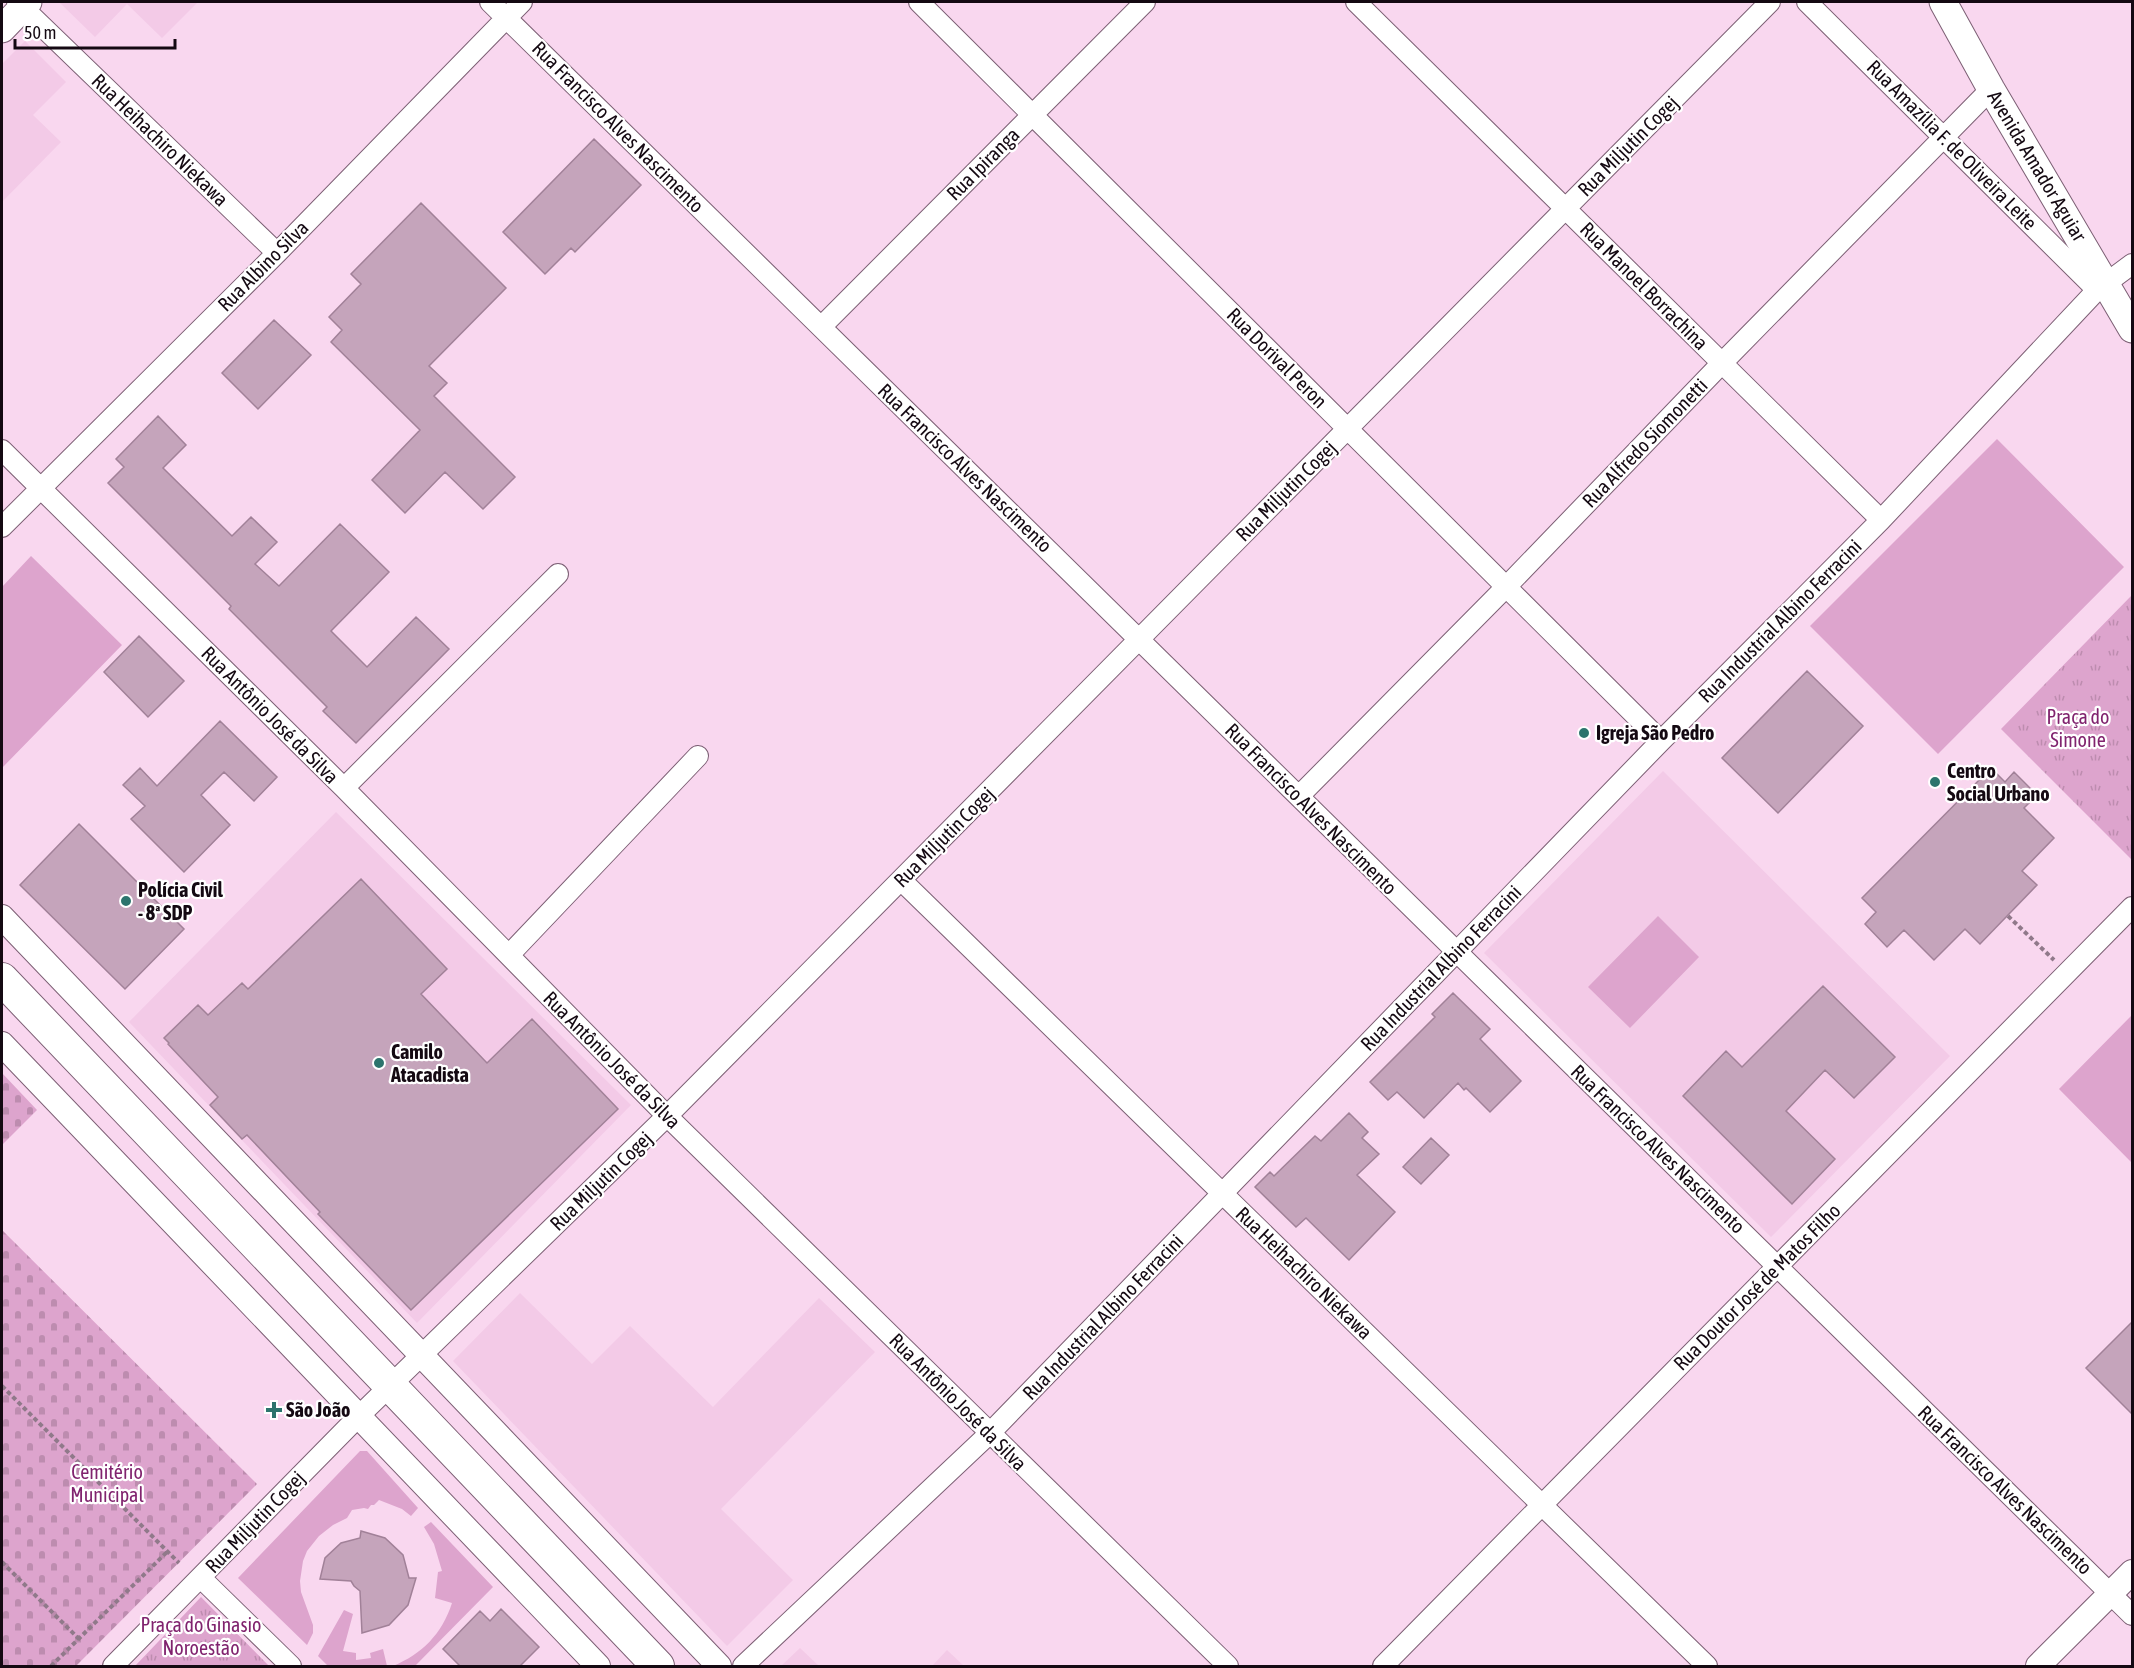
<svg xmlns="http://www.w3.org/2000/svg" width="2134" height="1668" font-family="'Asap Condensed',sans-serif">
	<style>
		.built { fill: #f3cae7 }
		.green { fill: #dda4cd }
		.cemetery { fill: url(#cemetery-stones) }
		.park { fill: url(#park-tufts) }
		.building { fill: #c5a4bb; stroke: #a18198; stroke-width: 1.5 }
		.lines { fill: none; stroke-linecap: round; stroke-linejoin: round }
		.minor-casing { stroke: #7c5f74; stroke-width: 22 }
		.tertiary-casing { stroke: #7c5f74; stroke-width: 26 }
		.secondary-casing { stroke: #7c5f74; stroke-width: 29 }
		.primary-casing { stroke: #7c5f74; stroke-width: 34 }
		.path { stroke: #90798a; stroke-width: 4; stroke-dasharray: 4.5 3; stroke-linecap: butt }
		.minor { stroke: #fff; stroke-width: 20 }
		.tertiary { stroke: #fff; stroke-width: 24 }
		.secondary { stroke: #fff; stroke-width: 27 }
		.primary { stroke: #fff; stroke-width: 32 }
		.poi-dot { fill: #2c746d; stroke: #fff; stroke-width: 2 }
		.labels { text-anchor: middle; stroke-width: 4.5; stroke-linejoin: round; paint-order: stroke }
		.street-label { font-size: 20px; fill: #140912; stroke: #fff }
		.park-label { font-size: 20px; fill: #80236e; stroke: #fff }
		.poi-label { font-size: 20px; font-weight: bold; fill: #140912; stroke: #fff; text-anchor: start }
	</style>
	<defs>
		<pattern id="cemetery-stones" width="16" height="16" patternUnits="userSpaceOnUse" patternTransform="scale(1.5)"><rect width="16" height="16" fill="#dda4cd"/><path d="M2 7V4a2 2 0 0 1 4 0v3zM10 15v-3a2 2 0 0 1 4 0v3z" fill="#bd8caf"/></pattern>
		<pattern id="park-tufts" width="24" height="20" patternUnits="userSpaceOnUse" patternTransform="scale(1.5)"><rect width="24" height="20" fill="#dda4cd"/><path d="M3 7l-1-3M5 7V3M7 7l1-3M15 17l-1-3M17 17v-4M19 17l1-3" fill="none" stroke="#bd8caf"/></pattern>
	</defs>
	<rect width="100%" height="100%" fill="#f9d7ef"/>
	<path class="built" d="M62,2H198L162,38L127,4L95,37L60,3Z
		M25,41L66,82L33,115L61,142L2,202V64Z
		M1663,771L1950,1056L1771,1237L1484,953Z
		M336,812L631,1105L417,1323L129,1022Z
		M520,1293L592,1364L630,1326L713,1407L819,1298L875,1352L721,1509L793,1580L727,1646L453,1361Z
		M800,1648L819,1666H781Z
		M947,1650L964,1666H932Z"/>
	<path class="green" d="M1997,439L2124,567L1938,754L1810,626Z
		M31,556L122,645L2,768V587Z
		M1658,916L1699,957L1630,1028L1588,987Z
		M2132,1015V1163L2059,1089Z
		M360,1451H367L418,1508L411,1516L402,1509L379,1500L374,1505H371L368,1509L364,1508L352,1510L347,1518L333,1525L319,1536L307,1551L303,1561L300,1581L301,1592L313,1625V1633L307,1645L238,1578Z
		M431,1522L493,1587L415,1666H393C422,1654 442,1634 452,1603L435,1598L438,1572L442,1571L434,1544L424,1527Z
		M344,1610L353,1614L343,1651L356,1653V1660L371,1658L370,1653L383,1649L387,1666H328L318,1656Z"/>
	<path class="cemetery" d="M2,1073L37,1110L2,1145Z
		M2,1230L257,1484L76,1666H2Z"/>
	<path class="park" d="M2132,595V860L2001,729Z
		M201,1597L269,1666H135Z"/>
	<path class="building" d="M594,139L641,185L575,252L571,248L545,274L503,232Z
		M421,203L506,288L429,366L447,383L434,396L515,477L483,509L445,472L405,513L372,480L420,430L331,342L342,330L329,317L361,284L351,274Z
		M274,320L311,355L258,409L222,373Z
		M158,416L186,445L163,468L232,536L251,517L277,542L255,564L279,586L340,524L389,572L331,631L367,667L416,617L449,649L356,743L323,711L327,707L229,609L231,606L108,483L124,467L116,459Z
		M139,636L184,681L148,717L104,672Z
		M1807,671L1863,726L1778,813L1722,758Z
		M220,721L277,777L254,801L224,772L201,795L230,825L184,872L131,819L145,806L123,785L140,768L157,786Z
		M1991,768L2005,782L2014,772L2037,795L2024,808L2054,838L2022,871L2037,885L1980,944L1965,929L1934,960L1904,930L1887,947L1865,924L1876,912L1862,898Z
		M79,824L184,929L125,989L20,885Z
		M361,879L447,969L421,994L487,1063L532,1019L618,1109L411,1310L318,1214L320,1212L247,1135L242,1139L210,1105L218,1097L168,1044L169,1043L164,1038L198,1005L208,1015L242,983L248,989Z
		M1823,986L1895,1057L1854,1098L1825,1070L1786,1111L1835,1159L1792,1204L1683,1096L1726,1051L1742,1067Z
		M1453,993L1490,1029L1480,1039L1521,1081L1490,1112L1466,1088L1464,1090L1458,1083L1424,1118L1397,1092L1388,1100L1370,1082L1435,1017L1432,1014Z
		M1349,1113L1368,1132L1362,1138L1379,1154L1357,1175L1395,1212L1349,1260L1306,1218L1296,1227L1255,1187L1270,1172L1274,1176L1315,1136L1321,1141Z
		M1431,1138L1449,1155L1421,1184L1403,1167Z
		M2133,1321V1415L2086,1368Z
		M361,1531L385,1538L403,1555L409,1578H416L408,1605L389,1625L362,1633L360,1591L354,1586L351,1581L320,1579L325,1558L341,1543L360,1538Z
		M501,1609L539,1647L520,1666H460L443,1649L480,1611L490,1621Z"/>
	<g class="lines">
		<g class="minor-casing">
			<path id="minor" d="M17,2L277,253
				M490,2L2132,1615
				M919,2L1661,741
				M1356,2L1881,520
				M1807,2L2097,290
				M821,327L1145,2
				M2,450L344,788L667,1116L1228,1666
				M2,527L277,253L522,2
				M344,788L558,574
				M1299,796L1506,587L1722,363L1991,89
				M901,880L1707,1666
				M509,955L698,756
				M201,1578L291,1666
				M113,1666L358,1417L667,1116L1770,2
				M743,1666L989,1434L1661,741L1881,520L2097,290L2132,264
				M1383,1666L2132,907"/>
		</g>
		<g class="tertiary-casing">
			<path id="tertiary" d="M2,917L719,1666
				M2,1044L598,1666
				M2038,1666L2132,1572"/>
		</g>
		<g class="secondary-casing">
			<path id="secondary" d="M1943,2L1991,89L2132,329
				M2,29L28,2"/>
		</g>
		<g class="primary-casing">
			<path id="primary" d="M2,979L658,1666"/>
		</g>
		<path class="path" d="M2008,916L2054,960
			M2,1386L179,1563
			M2,1562L79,1639
			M51,1666L168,1551"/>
		<use href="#minor" class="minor"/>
		<use href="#tertiary" class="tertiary"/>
		<use href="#secondary" class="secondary"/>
		<use href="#primary" class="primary"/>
	</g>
	<g class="poi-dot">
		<circle cx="1584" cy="733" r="6"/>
		<circle cx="1935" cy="782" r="6"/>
		<circle cx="126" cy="901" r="6"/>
		<circle cx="379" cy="1063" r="6"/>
		<path d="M271 1401h6v6h6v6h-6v6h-6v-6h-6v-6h6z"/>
	</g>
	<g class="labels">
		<g class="street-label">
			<text transform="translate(618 127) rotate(45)" y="7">Rua Francisco Alves Nascimento</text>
			<text transform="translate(160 140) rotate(44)" y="7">Rua Heihachiro Niekawa</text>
			<text transform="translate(1952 145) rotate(45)" y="7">Rua Amazília F. de Oliveira Leite</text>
			<text transform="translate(1628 146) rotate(-45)" y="7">Rua Miljutin Cogej</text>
			<text transform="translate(983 164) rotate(-45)" y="7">Rua Ipiranga</text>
			<text transform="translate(2037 166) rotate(59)" y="7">Avenida Amador Aguiar</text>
			<text transform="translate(263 266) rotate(-45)" y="7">Rua Albino Silva</text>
			<text transform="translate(1644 286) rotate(45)" y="7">Rua Manoel Borrachina</text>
			<text transform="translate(1277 358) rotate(45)" y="7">Rua Dorival Peron</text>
			<text transform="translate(1645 443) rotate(-46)" y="7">Rua Alfredo Siomonetti</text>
			<text transform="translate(965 468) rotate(44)" y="7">Rua Francisco Alves Nascimento</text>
			<text transform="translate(1286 491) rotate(-45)" y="7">Rua Miljutin Cogej</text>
			<text transform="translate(1780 621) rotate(-45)" y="7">Rua Industrial Albino Ferracini</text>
			<text transform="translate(270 715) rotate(45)" y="7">Rua Antônio José da Silva</text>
			<text transform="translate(1311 809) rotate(45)" y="7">Rua Francisco Alves Nascimento</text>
			<text transform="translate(944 837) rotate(-45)" y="7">Rua Miljutin Cogej</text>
			<text transform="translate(1441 968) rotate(-46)" y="7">Rua Industrial Albino Ferracini</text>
			<text transform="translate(612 1060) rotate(45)" y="7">Rua Antônio José da Silva</text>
			<text transform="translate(1658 1149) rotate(44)" y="7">Rua Francisco Alves Nascimento</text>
			<text transform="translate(601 1181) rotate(-44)" y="7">Rua Miljutin Cogej</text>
			<text transform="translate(1304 1273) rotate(44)" y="7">Rua Heihachiro Niekawa</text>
			<text transform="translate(1757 1287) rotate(-45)" y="7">Rua Doutor José de Matos Filho</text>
			<text transform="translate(1103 1317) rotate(-46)" y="7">Rua Industrial Albino Ferracini</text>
			<text transform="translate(958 1402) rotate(45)" y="7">Rua Antônio José da Silva</text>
			<text transform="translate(2005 1490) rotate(44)" y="7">Rua Francisco Alves Nascimento</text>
			<text transform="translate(255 1522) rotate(-46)" y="7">Rua Miljutin Cogej</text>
		</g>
		<g class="park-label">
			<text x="2078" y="724">Praça do<tspan x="2078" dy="23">Simone</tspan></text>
			<text x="107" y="1479">Cemitério<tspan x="107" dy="23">Municipal</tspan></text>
			<text x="201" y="1632">Praça do Ginasio<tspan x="201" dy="23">Noroestão</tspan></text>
		</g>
		<g class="poi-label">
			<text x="1596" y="740">Igreja São Pedro</text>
			<text x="1947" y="778">Centro<tspan x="1947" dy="23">Social Urbano</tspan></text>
			<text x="138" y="897">Polícia Civil<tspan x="138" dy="23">- 8ª SDP</tspan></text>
			<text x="391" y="1059">Camilo<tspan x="391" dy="23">Atacadista</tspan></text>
			<text x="286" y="1417">São João</text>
		</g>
	</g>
	<rect width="2134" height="1668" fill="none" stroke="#140912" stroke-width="6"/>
	<path d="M15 39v9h160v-9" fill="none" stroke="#140912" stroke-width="3"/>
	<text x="24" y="39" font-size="18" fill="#140912" stroke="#ffffff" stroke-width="4.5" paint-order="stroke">50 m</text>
</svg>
